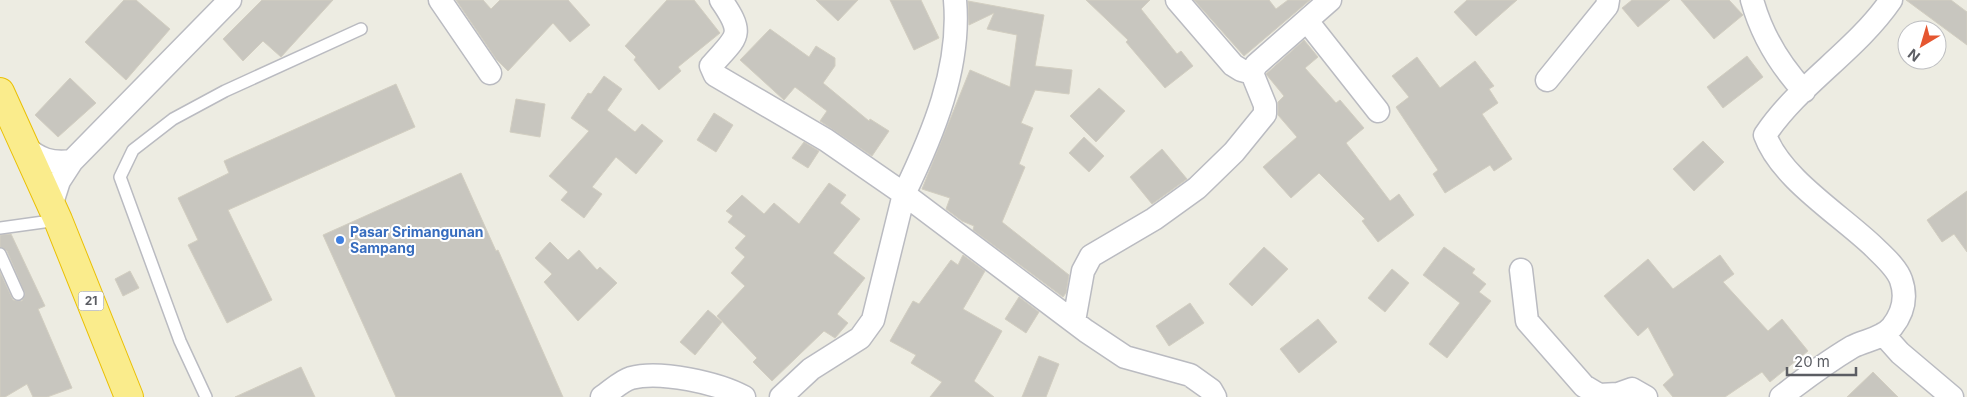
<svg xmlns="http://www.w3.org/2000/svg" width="1967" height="397" font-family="Inter,sans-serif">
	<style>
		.building { fill: #c8c6bf; stroke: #d2cec1 }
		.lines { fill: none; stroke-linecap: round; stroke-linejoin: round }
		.lane-casing { stroke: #babbc1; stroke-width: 14 }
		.street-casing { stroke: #babbc1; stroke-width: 25 }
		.highway-casing { stroke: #eac005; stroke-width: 30 }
		.lane { stroke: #fff; stroke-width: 11 }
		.street { stroke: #fff; stroke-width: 22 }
		.highway { stroke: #faec8c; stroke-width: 28 }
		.shop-dot { fill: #3f7fe0; stroke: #fff; stroke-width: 2 }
		.labels { text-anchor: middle; stroke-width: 4; stroke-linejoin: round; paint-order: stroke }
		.shield { fill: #fff; stroke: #8c8e92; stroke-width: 1 }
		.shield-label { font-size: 12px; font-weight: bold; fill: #5b5d63 }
		.shop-label { font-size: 14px; font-weight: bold; fill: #366cbe; stroke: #fff; text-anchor: start }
	</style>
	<rect width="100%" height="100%" fill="#edece2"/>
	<path class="building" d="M124,0H136L170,29L126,80L85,42Z
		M262,0H333L281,57L263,41L243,61L223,39Z
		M456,0H483L491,9L500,0H568L590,25L570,42L553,23L508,71L496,59Z
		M667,0H694L720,33L678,67L681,71L659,90L634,60L636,57L625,46Z
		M816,0H858L838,21Z
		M890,0H921L939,38L914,50Z
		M1086,0H1150L1141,9L1177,54L1181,51L1193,66L1165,88L1126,42L1128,40Z
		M1194,0H1269L1276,9L1288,0H1310L1244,56Z
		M1467,0H1517L1476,36L1454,12Z
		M1632,0H1670L1638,27L1622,8Z
		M1681,0H1729L1743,15L1714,39Z
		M1906,0H1951L1967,12V45Z
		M968,1L1044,15L1035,66L1072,70L1069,94L1035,90L1021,123L1033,128L1019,164L1025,167L1002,222L1069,275L1066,293L1063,297L973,230L974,226L962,221L946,209L950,198L922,189L970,70L1010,87L1017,35L987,29L994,13L969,25Z
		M770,29L809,57L816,46L835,58V66L823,83L869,121L870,119L889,131L872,156L820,121L827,111L795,87L784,100L740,60Z
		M1304,40L1318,57L1305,68L1336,103L1340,100L1364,128L1346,143L1390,201L1399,194L1414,215L1378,242L1362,221L1365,219L1319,173L1291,198L1263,167L1297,137L1278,115V102L1284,96L1266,74Z
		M1747,56L1763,77L1723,108L1707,87Z
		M1417,57L1440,88L1475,61L1494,86L1489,89L1498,103L1482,114L1512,159L1494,171L1490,165L1445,193L1433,174L1438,170L1396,107L1409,97L1392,76Z
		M604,76L622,89L607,110L635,132L642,124L663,141L636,174L616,157L592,187L602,194L584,218L561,200L568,192L549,176L589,131L571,118L588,93L591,94Z
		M70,78L96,103L58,137L35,115Z
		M396,84L415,127L228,210L272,300L227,323L188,245L198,240L178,198L229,173L224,161Z
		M1099,88L1125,111L1096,142L1070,116Z
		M516,99L545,104L540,137L510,132Z
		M714,113L733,125L716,152L697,140Z
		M1084,137L1104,156L1089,172L1069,153Z
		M1703,141L1724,162L1694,191L1673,169Z
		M804,142L819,151L808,168L792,158Z
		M1162,149L1187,179L1152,204L1130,177Z
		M461,173L496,251L498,250L563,397H396L323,235Z
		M829,183L846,195L840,203L860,219L833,253L865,278L837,314L848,323L835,338L824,331L772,381L753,362L757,358L717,316L745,286L731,273L745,257L735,248L746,236L728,222L733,216L726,211L742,195L764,214L774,203L799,224Z
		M1967,191V252L1954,234L1942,242L1927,220Z
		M11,234L45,306L38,309L72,388L47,397H33L27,384L5,397H0V272L13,300L22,301L25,294L7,251L0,247V235Z
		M550,242L568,260L579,250L597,270L600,267L617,283L578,321L544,282L552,274L535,258Z
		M1264,247L1288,269L1252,306L1229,284Z
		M1444,247L1475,269L1472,273L1486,284L1479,292L1491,301L1447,358L1429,344L1460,303L1423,275Z
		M963,255L985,271L963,309L1002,331L974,381L994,397H930L942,382L911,363L916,355L890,341L913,301L919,304L951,260L958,265Z
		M1720,255L1734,274L1723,282L1768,331L1782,319L1808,351L1770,382L1762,372L1725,397H1673L1663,385L1674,375L1648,327L1638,336L1604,296L1648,259L1673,289Z
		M1392,269L1409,283L1385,312L1368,298Z
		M130,271L139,288L123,296L115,279Z
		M1019,297L1039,312L1026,333L1005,319Z
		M1190,303L1204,323L1169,346L1156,326Z
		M708,310L722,322L695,355L680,342Z
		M1318,319L1337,342L1299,373L1280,349Z
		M1039,356L1059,364L1046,397H1022Z
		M301,367L315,397H235Z
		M1873,372L1898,397H1847Z"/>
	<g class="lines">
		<g class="lane-casing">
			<path id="lane" d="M0,228L58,220
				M0,254L18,294
				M206,397L180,341L120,177L133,150L173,119L225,91L361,29"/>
		</g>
		<g class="street-casing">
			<path id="street" d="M440,0L490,73
				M721,0C746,36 737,36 711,66L715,75L826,140L904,194C933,134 961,68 955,0
				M1177,0L1233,65L1241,70L1252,73
				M1752,0C1762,36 1779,64 1804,91
				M1307,21L1378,111
				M1547,80L1607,6L1608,0
				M24,146C39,159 51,164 72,161
				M51,206L59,181L72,161L230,0
				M1521,270L1527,321L1584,386L1599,395L1618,394L1632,389L1646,397
				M1074,321L1083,271L1091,256L1154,219L1197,188L1234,152L1265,114V105L1252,73L1256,65L1330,0
				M1883,334L1900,353L1952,397
				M602,397C611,391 621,381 631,378C660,370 718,383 744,397
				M781,397L811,369L860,338L873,320L904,194L1086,331L1125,357L1190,375L1211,390L1215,397
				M1781,397C1804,379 1827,362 1852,347C1865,340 1882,339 1892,327C1903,313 1907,297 1901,280C1897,268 1884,257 1875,248C1841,215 1781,179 1765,135C1799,84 1856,51 1891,0"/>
		</g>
		<g class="highway-casing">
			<path id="highway" d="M0,92L58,220L129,397"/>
		</g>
		<use href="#lane" class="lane"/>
		<use href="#street" class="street"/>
		<use href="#highway" class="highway"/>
	</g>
	<circle class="shop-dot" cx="340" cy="240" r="5"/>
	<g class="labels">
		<rect class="shield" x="78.5" y="291.5" width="25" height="19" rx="4"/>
		<g class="shield-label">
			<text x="91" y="305">21</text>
		</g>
		<g class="shop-label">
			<text x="350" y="237">Pasar Srimangunan<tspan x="350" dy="16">Sampang</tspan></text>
		</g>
	</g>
	<g transform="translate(1922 45) rotate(218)"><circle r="24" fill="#ffffff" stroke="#bdbec1"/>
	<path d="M0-4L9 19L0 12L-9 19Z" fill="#e55630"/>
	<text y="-8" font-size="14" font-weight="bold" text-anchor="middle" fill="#5b5d63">N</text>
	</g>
	<path d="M1787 367v8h69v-8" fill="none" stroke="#5b5d63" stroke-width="2.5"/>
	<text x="1794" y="367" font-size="15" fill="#5b5d63" stroke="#ffffff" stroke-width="4" paint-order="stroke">20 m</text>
</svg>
